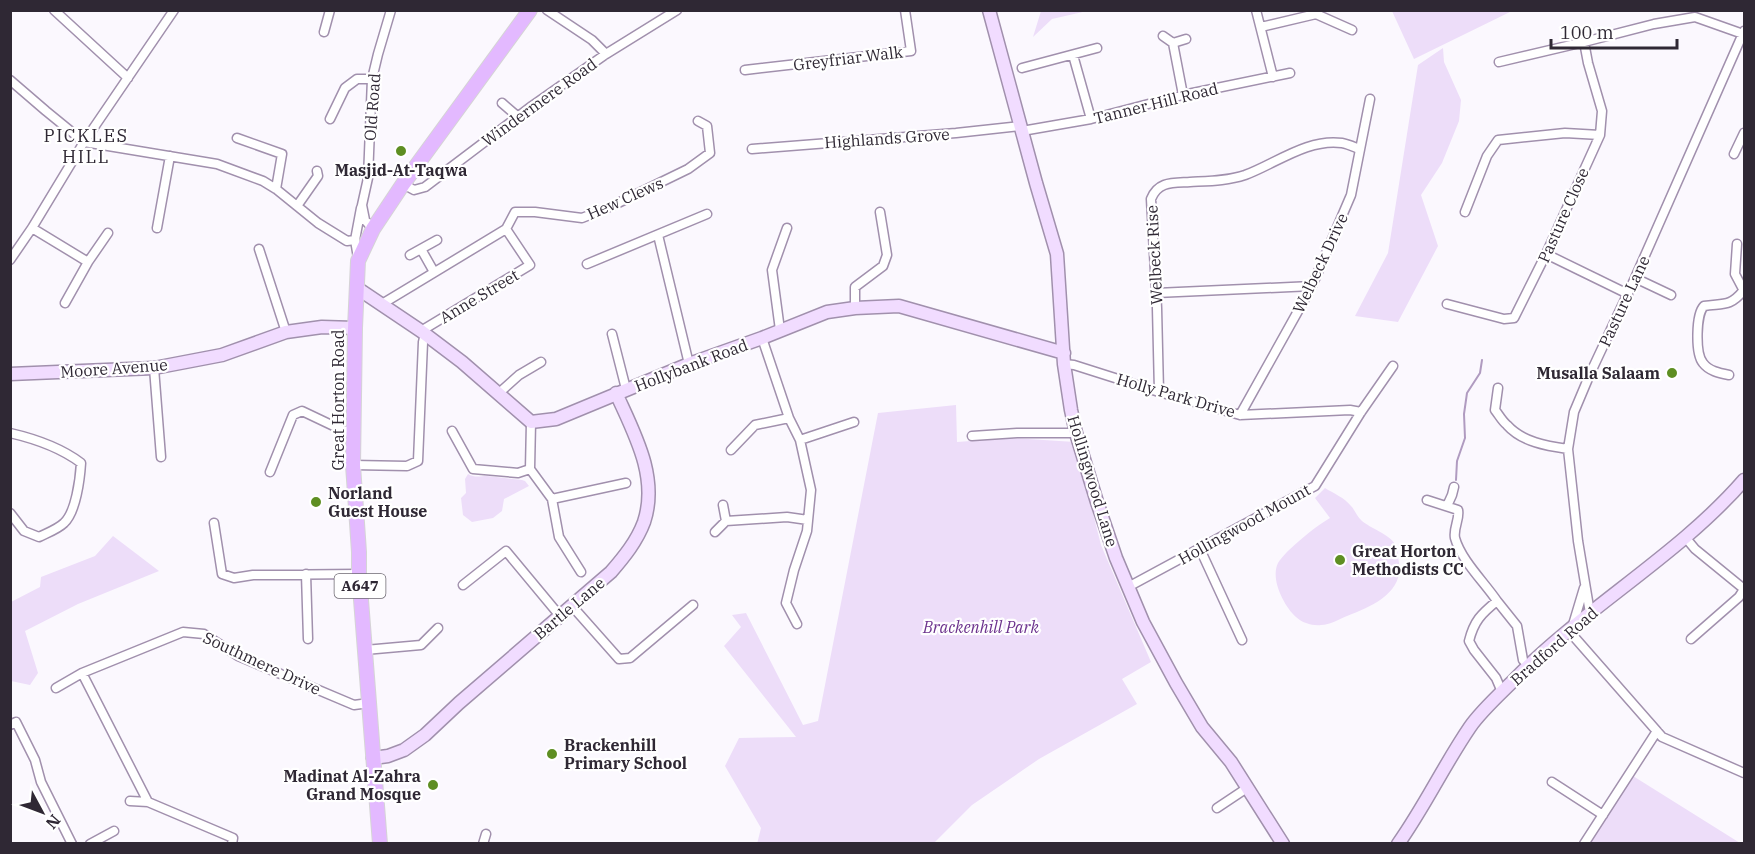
<svg xmlns="http://www.w3.org/2000/svg" width="1755" height="854" font-family="'IBM Plex Serif',serif">
	<style>
		.green { fill: #edddf9 }
		.lines { fill: none; stroke-linecap: round; stroke-linejoin: round }
		.stream { stroke: #b09bc0; stroke-width: 2 }
		.street-casing { stroke: #a190ad; stroke-width: 11 }
		.secondary-casing { stroke: #a190ad; stroke-width: 15 }
		.primary-casing { stroke: #d5d4d6; stroke-width: 16 }
		.street { stroke: #fff; stroke-width: 8 }
		.secondary { stroke: #f1dcff; stroke-width: 12 }
		.primary { stroke: #e3b9ff; stroke-width: 14 }
		.poi-dot { fill: #5e8e22; stroke: #fff; stroke-width: 2 }
		.labels { text-anchor: middle; stroke-width: 4.5; stroke-linejoin: round; paint-order: stroke }
		.shield { fill: #fff; stroke: #6d6871; stroke-width: 1.5 }
		.shield-label { font-size: 15px; font-weight: bold; fill: #2f2834 }
		.street-label { font-size: 16px; fill: #2f2834; stroke: #fff }
		.poi-label { font-size: 16px; font-weight: bold; fill: #2f2834; stroke: #fff; text-anchor: start }
		.park-label { font-size: 16px; font-style: italic; fill: #6c328d; stroke: #fff }
		.neighbourhood-label { font-size: 18px; letter-spacing: 1.5px; fill: #2f2834; stroke: #fff }
	</style>
	<rect width="100%" height="100%" fill="#fbf8fe"/>
	<path class="green" d="M1041,11V10L1087,11L1052,19L1033,37Z
		M1392,11H1512L1414,59Z
		M1443,48L1444,62L1461,100L1459,121L1442,163L1421,195L1438,246L1398,322L1355,316L1388,253L1418,65Z
		M956,405L957,442L1011,438L1075,442L1101,545L1151,662L1122,679L1137,704L1039,759L972,805L934,843L757,844L761,828L725,766L739,738L796,737L724,646L741,627L732,615L746,613L803,725L818,721L878,413Z
		M468,474C475,478 480,476 487,476C499,477 510,479 522,480L525,481L529,486L504,499L502,511L493,518L472,522L463,515L461,498L466,493L465,479Z
		M1325,488C1333,493 1345,498 1351,506C1355,510 1357,517 1362,521C1370,528 1389,534 1395,544C1397,548 1398,554 1398,558C1407,591 1373,606 1347,616C1339,619 1330,625 1321,625C1313,626 1302,623 1296,617C1284,606 1270,579 1278,563C1286,550 1316,526 1330,518L1315,498Z
		M113,536L159,571L78,604L25,631L38,673L30,685L11,681V602L40,587L41,577L95,556Z
		M1633,776L1740,843L1589,844Z"/>
	<g class="lines">
		<path class="stream" d="M1456,480L1457,461L1465,438L1464,414L1467,393L1480,373L1482,360"/>
		<g class="street-casing">
			<path id="street" d="M54,10L128,78
				M547,10L592,40L606,54
				M1256,10L1273,77
				M1261,27L1316,14L1352,30
				M324,32L330,10
				M1163,36L1173,43L1186,39
				M1173,43L1183,95
				M1073,55L1091,119
				M1499,62L1584,42L1654,24L1695,17L1743,34
				M1022,68L1097,48
				M745,70L911,51L905,10
				M10,80L46,111L84,142L217,164L263,181L276,189L318,223L347,241L355,240
				M502,103L517,116
				M330,119L345,88L357,79H372
				M1022,131L1091,119L1183,95L1290,73
				M237,138L282,154L276,189
				M752,149L956,133L1021,126
				M1734,154L1744,133
				M403,184L414,190L425,187L532,106L606,54L677,10
				M297,206L318,176L317,171
				M1465,212L1487,156L1498,140L1565,133L1600,135
				M32,228L88,262
				M157,228L170,156
				M373,229L365,220L362,205L368,178L372,79L378,54L391,10
				M506,229L515,212H535L582,218L612,206L688,169L710,153L707,126L698,121
				M658,235L689,364
				M1737,244L1735,274L1744,291
				M259,249L286,332
				M421,249L434,272
				M1546,254L1628,294
				M410,255L437,240
				M358,258L355,240L361,208
				M10,260L32,228L84,142L174,10
				M587,264L707,214
				M1635,278L1671,295
				M1156,293L1312,286
				M65,303L88,262L108,233
				M382,304L506,229
				M1447,304L1504,319L1514,318L1546,254L1600,135L1602,111L1588,63L1584,42
				M855,308V287L883,266L887,255L880,212
				M780,330L772,270L787,228
				M421,331L530,265L506,229
				M612,334L626,389
				M762,338L789,418L800,440L854,422
				M1064,364L1074,365L1159,392L1240,415L1350,410L1361,412
				M154,368L161,457
				M1729,375C1719,373 1709,371 1703,363C1695,353 1696,314 1704,306C1723,303 1730,307 1743,291
				M1498,388L1495,410C1499,415 1502,421 1507,425C1522,442 1547,446 1568,449
				M1159,392L1157,308L1151,199C1158,181 1173,183 1190,182C1208,181 1227,181 1245,175C1275,164 1308,138 1342,143C1348,144 1354,147 1359,149
				M499,393L519,375L541,362
				M1240,415L1312,286L1351,195L1370,99
				M531,422L530,469L552,499L559,537L581,572
				M452,431L473,469L518,473L530,469
				M10,433C36,439 60,447 81,463C80,479 76,512 64,523C58,529 47,533 39,537L24,531L10,513
				M972,436L1017,433H1076
				M731,450L755,425L789,418
				M353,465L407,466L418,461L423,342L425,334
				M270,472L293,415L302,411L342,430L354,433
				M552,499L626,483
				M1427,500L1458,510C1460,519 1453,528 1455,538C1461,560 1485,583 1497,601
				M1447,506L1452,495L1454,487
				M726,521L787,517L808,520
				M214,523L222,574L234,578L253,575L359,574
				M715,532L726,521L723,505
				M1685,537L1695,549L1744,589
				M1200,549L1242,640
				M306,574L308,639
				M463,585L506,551L560,616
				M1128,587L1315,486L1361,412L1393,366
				M572,606L619,659L630,658L693,605
				M1590,613L1578,541L1568,449L1574,412L1590,374L1635,278L1744,31
				M797,624L786,603L794,570L807,531L811,490L800,440
				M1572,628L1584,588
				M1569,631L1662,737L1744,773
				M1691,639L1739,597L1744,589
				M365,650L421,645L438,628
				M82,673L148,802
				M56,688L82,673L183,632L204,634L238,656L354,705L369,703
				M1502,692L1496,678L1474,650L1469,641C1474,621 1481,614 1497,601L1517,626L1523,660L1529,666
				M10,725L16,722L35,760L41,782L72,844
				M1552,782L1603,815
				M130,801L148,802L233,838L232,844
				M1217,808L1247,788
				M90,844L114,831
				M483,844L486,834
				M1584,844L1657,731"/>
		</g>
		<g class="secondary-casing">
			<path id="secondary" d="M989,10L1036,183L1057,254L1064,364L1071,410L1076,433L1097,502L1116,558L1143,622L1176,683L1202,727L1231,762L1283,844
				M357,288L421,331L462,362L531,422L556,419L689,364L762,338L827,312L855,308L899,306L1064,353
				M10,374L154,368L222,355L286,332L322,327L355,328
				M373,758L388,756L404,750L425,735L459,703L611,572C624,557 637,541 644,522C659,477 634,433 616,393
				M1398,844C1425,806 1444,765 1470,727C1481,711 1500,694 1514,680C1584,608 1679,555 1744,480"/>
		</g>
		<g class="primary-casing">
			<path id="primary" d="M380,844L359,574V552L353,465L355,328L358,261L373,229L403,184L530,10"/>
		</g>
		<use href="#street" class="street"/>
		<use href="#secondary" class="secondary"/>
		<use href="#primary" class="primary"/>
	</g>
	<g class="poi-dot">
		<circle cx="401" cy="151" r="6"/>
		<circle cx="1672" cy="373" r="6"/>
		<circle cx="316" cy="502" r="6"/>
		<circle cx="1340" cy="560" r="6"/>
		<circle cx="552" cy="754" r="6"/>
		<circle cx="433" cy="785" r="6"/>
	</g>
	<g class="labels">
		<rect class="shield" x="334.5" y="574" width="51" height="24" rx="4.5"/>
		<g class="shield-label">
			<text x="360" y="591">A647</text>
		</g>
		<g class="street-label">
			<text transform="translate(848 58) rotate(-7)" y="6">Greyfriar Walk</text>
			<text transform="translate(539 102) rotate(-36)" y="6">Windermere Road</text>
			<text transform="translate(1156 103) rotate(-14)" y="6">Tanner Hill Road</text>
			<text transform="translate(372 107) rotate(-86)" y="6">Old Road</text>
			<text transform="translate(887 138) rotate(-4)" y="6">Highlands Grove</text>
			<text transform="translate(625 198) rotate(-24)" y="6">Hew Clews</text>
			<text transform="translate(1563 215) rotate(-66)" y="6">Pasture Close</text>
			<text transform="translate(1154 255) rotate(-93)" y="6">Welbeck Rise</text>
			<text transform="translate(1320 263) rotate(-65)" y="6">Welbeck Drive</text>
			<text transform="translate(479 296) rotate(-31)" y="6">Anne Street</text>
			<text transform="translate(1624 301) rotate(-65)" y="6">Pasture Lane</text>
			<text transform="translate(691 365) rotate(-21)" y="6">Hollybank Road</text>
			<text transform="translate(114 368) rotate(-4)" y="6">Moore Avenue</text>
			<text transform="translate(1176 395) rotate(16)" y="6">Holly Park Drive</text>
			<text transform="translate(338 400) rotate(-90)" y="6">Great Horton Road</text>
			<text transform="translate(1093 481) rotate(73)" y="6">Hollingwood Lane</text>
			<text transform="translate(1244 524) rotate(-29)" y="6">Hollingwood Mount</text>
			<text transform="translate(569 608) rotate(-40)" y="6">Bartle Lane</text>
			<text transform="translate(1554 646) rotate(-41)" y="6">Bradford Road</text>
			<text transform="translate(262 663) rotate(25)" y="6">Southmere Drive</text>
		</g>
		<g class="poi-label">
			<text x="401" y="176" text-anchor="middle">Masjid-At-Taqwa</text>
			<text x="1660" y="379" text-anchor="end">Musalla Salaam</text>
			<text x="328" y="499">Norland<tspan x="328" dy="18">Guest House</tspan></text>
			<text x="1352" y="557">Great Horton<tspan x="1352" dy="18">Methodists CC</tspan></text>
			<text x="564" y="751">Brackenhill<tspan x="564" dy="18">Primary School</tspan></text>
			<text x="421" y="782" text-anchor="end">Madinat Al-Zahra<tspan x="421" dy="18">Grand Mosque</tspan></text>
		</g>
		<g class="park-label">
			<text x="981" y="633">Brackenhill Park</text>
		</g>
		<g class="neighbourhood-label">
			<text x="86" y="142">PICKLES<tspan x="86" dy="21">HILL</tspan></text>
		</g>
	</g>
	<rect width="1755" height="854" fill="none" stroke="#2f2834" stroke-width="24"/>
	<g transform="translate(42 812) rotate(131)" stroke="#ffffff" stroke-width="4.5" paint-order="stroke">
	<path d="M0-4.5L10 22L0 15L-10 22Z" fill="#2f2834"/>
	<text y="-9" font-size="16" font-weight="bold" text-anchor="middle" fill="#2f2834">N</text>
	</g>
	<path d="M1551 39v9h126v-9" fill="none" stroke="#2f2834" stroke-width="3"/>
	<text x="1560" y="39" font-size="18" fill="#2f2834" stroke="#ffffff" stroke-width="4.5" paint-order="stroke">100 m</text>
</svg>
